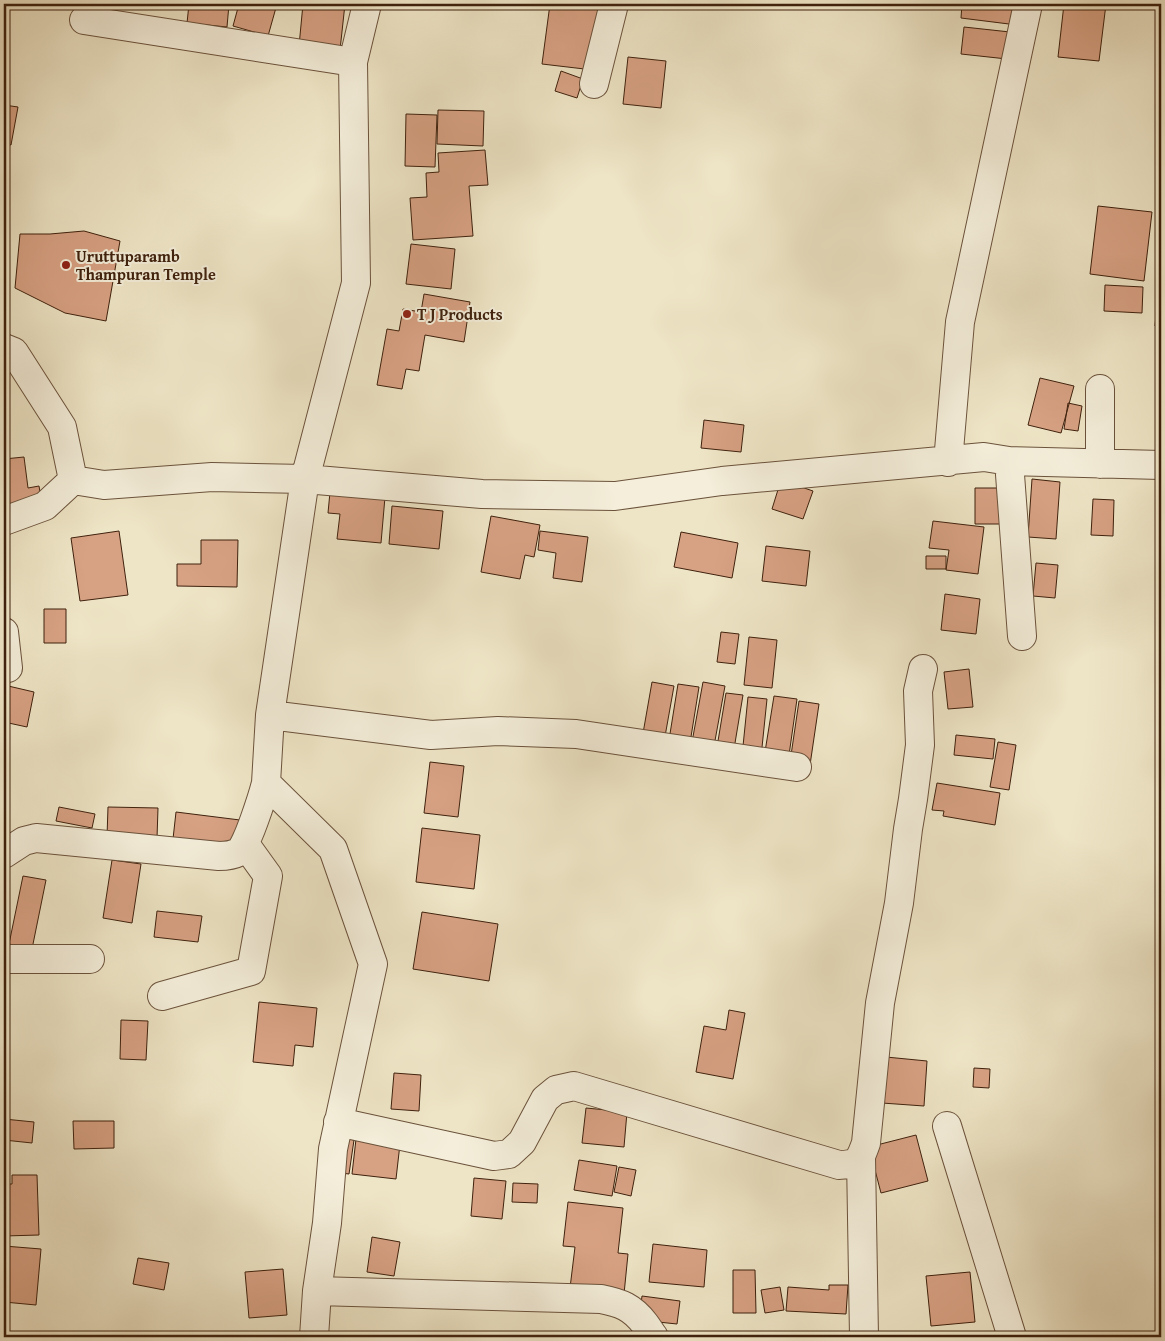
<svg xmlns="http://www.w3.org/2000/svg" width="1165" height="1341" font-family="'Gentium Book Plus',serif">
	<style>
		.building { fill: #d7a183; stroke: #3f210d }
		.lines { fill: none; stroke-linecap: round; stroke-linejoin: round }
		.minor-casing { stroke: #6b523b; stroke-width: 30 }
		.minor { stroke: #f4eeda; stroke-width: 28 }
		.poi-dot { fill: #8f2418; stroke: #f4eeda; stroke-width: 2 }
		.labels { text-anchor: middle; stroke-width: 4; stroke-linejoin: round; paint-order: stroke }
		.poi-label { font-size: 16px; font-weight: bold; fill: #3f210d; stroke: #f4eeda; text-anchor: start }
	</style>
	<rect width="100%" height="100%" fill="#eee5c6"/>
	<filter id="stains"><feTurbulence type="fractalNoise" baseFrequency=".004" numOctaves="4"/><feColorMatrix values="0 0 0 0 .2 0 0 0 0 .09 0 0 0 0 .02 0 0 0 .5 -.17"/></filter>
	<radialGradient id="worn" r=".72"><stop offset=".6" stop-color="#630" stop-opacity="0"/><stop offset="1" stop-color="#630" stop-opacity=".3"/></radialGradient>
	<path class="building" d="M127,4H155L154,9Z
		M189,4H229L227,27L187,23Z
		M239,4H277L268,36L233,26Z
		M303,4H345L340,50L299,46Z
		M550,4H601L593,70L542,64Z
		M962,4H1036L1033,27L961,18Z
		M1064,4H1106L1099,61L1058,57Z
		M964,27L1010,32L1007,59L961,54Z
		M628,57L666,61L661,108L623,104Z
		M561,71L583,79L577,98L555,91Z
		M4,105L18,107L11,145L4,143Z
		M438,110L484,111L483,146L437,144Z
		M406,114L437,115L435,167L405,166Z
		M485,150L488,185L469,186L473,236L413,240L410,198L427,197L426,173L439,172L438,153Z
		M1098,206L1152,212L1144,281L1090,274Z
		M84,231L120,241L106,321L65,313L15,288L20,234H50Z
		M411,244L455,249L451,289L406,284Z
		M1161,259V327L1155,326Z
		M1105,285L1143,287L1142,313L1104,311Z
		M424,294L470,302L464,342L425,335L419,371L406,369L402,389L377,385L387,329L399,331L403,309L421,312Z
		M1040,378L1074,386L1061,433L1028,425Z
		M1068,403L1082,406L1078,431L1064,429Z
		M704,420L744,425L741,452L701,448Z
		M24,457L28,488L39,486L43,510L4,516V459Z
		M1032,479L1060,482L1056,539L1028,537Z
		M781,480L813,491L803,519L772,509Z
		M975,488H1007V524H975Z
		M330,492L385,497L381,543L337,539L340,514L328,513Z
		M1093,499L1114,500L1113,536L1091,535Z
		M392,506L443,511L439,549L389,544Z
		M491,516L540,525L534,557L525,555L520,579L481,572Z
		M933,521L984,527L978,574L946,570L949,550L929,548Z
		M119,531L128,595L80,601L71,538Z
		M540,531L588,537L582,582L553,578L556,553L538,550Z
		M681,532L738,543L732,578L674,567Z
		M201,540H238L237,587L177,586V564H201Z
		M766,546L810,551L806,586L762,581Z
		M926,556H946V569H926Z
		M1036,563L1058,565L1055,598L1033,596Z
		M945,594L980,599L976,634L941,630Z
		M44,609H66V643H44Z
		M721,632L739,634L735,664L717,662Z
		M749,637L777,640L772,688L744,685Z
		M969,669L973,707L948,709L944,672Z
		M652,682L674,686L664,742L642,739Z
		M703,682L725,686L714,746L692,742Z
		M678,684L699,687L690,743L669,740Z
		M4,685L34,692L27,727L4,722Z
		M726,693L743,695L734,749L717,747Z
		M774,696L797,699L788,762L764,758Z
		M748,697L767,699L761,757L742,756Z
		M799,701L819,704L810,765L790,762Z
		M956,735L995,739L993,759L954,755Z
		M998,742L1016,745L1009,790L990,787Z
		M430,762L464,766L458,817L424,813Z
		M937,783L1000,793L995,825L943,816L944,811L932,810Z
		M59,807L95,814L92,828L56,821Z
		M108,807L158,808L157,838L107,837Z
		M176,812L240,820L237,846L173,839Z
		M422,828L480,835L474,889L416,882Z
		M112,860L141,864L132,923L103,918Z
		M23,876L46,880L32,949L9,944Z
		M157,911L202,916L198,942L154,937Z
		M422,912L498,924L489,981L413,969Z
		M259,1002L317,1008L313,1047L295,1045L293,1066L253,1062Z
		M729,1010L745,1013L733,1079L696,1072L704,1026L726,1030Z
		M121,1020L148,1021L146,1060L120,1059Z
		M886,1057L927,1061L924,1106L882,1103Z
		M974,1068L990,1069L989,1088L973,1087Z
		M394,1073L421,1075L419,1111L391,1109Z
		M586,1108L627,1112L624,1147L582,1143Z
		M4,1119L34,1122L32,1143L4,1140Z
		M73,1121H114V1148L74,1149Z
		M916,1135L928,1181L881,1193L869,1147Z
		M339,1137L354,1140L349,1174L333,1172Z
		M356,1139L400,1144L396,1179L352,1174Z
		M579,1160L617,1166L612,1196L574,1190Z
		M619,1167L636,1170L631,1196L614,1192Z
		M12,1175H37L39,1235L4,1236V1184H12Z
		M474,1178L506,1181L502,1219L471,1216Z
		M513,1183L538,1184L537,1203L512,1202Z
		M568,1202L623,1208L618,1253L628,1254L624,1294L570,1288L575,1247L563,1246Z
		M372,1237L400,1242L394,1276L367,1272Z
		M653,1244L707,1250L704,1287L649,1282Z
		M4,1246L41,1249L36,1305L4,1302Z
		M138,1258L169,1263L164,1290L133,1284Z
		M283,1269L287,1315L249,1318L245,1272Z
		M733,1270H755L756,1313H733Z
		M970,1272L975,1322L931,1326L926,1276Z
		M829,1285H848L846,1314L786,1311L788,1287L829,1290Z
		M780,1287L784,1310L765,1313L761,1290Z
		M642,1296L680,1301L677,1324L639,1320Z"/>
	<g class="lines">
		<g class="minor-casing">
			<path id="minor" d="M84,20L353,62
				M594,84L614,4
				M4,348L14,352L62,427L73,480L104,485L212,477L305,479L482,494L615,496L722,481L984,457L1009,461L1161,465
				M1009,461L1022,636
				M948,462L960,322L1028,4
				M1100,464V389
				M4,521L45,506L73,480
				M4,632L8,668
				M270,715L431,735L498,731L576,734L797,767
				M4,854L24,841L36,838L219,856C226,856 233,855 239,852C247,846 263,795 266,783
				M4,959H90
				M162,996L251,971L268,876L245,844
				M338,1122L494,1156L509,1154L522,1142L545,1099L556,1090L574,1086L839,1165C858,1165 860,1160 866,1143L880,1003L899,903L908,829L913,799L920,745L918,691L923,669
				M947,1126L1012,1337
				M861,1158L864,1337
				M317,1291L601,1299C621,1303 632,1307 645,1324C648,1328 651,1333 654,1337
				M314,1337L317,1291L327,1223L333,1149L373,964L333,849L266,783L270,715L305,479L356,283L353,62L367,4"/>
		</g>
		<use href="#minor" class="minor"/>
	</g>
	<g class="poi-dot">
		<circle cx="66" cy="265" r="5"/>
		<circle cx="407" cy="314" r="5"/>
	</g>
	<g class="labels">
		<g class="poi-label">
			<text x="76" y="262">Uruttuparamb<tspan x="76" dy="18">Thampuran Temple</tspan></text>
			<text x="417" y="320">T J Products</text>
		</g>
	</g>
	<rect width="1165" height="1341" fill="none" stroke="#eee5c6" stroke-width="20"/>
	<rect x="5" y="5" width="1155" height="1331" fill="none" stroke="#3f210d" stroke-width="2.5"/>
	<rect x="10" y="10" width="1145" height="1321" fill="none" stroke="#3f210d"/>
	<rect width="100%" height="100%" filter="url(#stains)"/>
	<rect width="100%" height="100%" fill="url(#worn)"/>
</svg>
